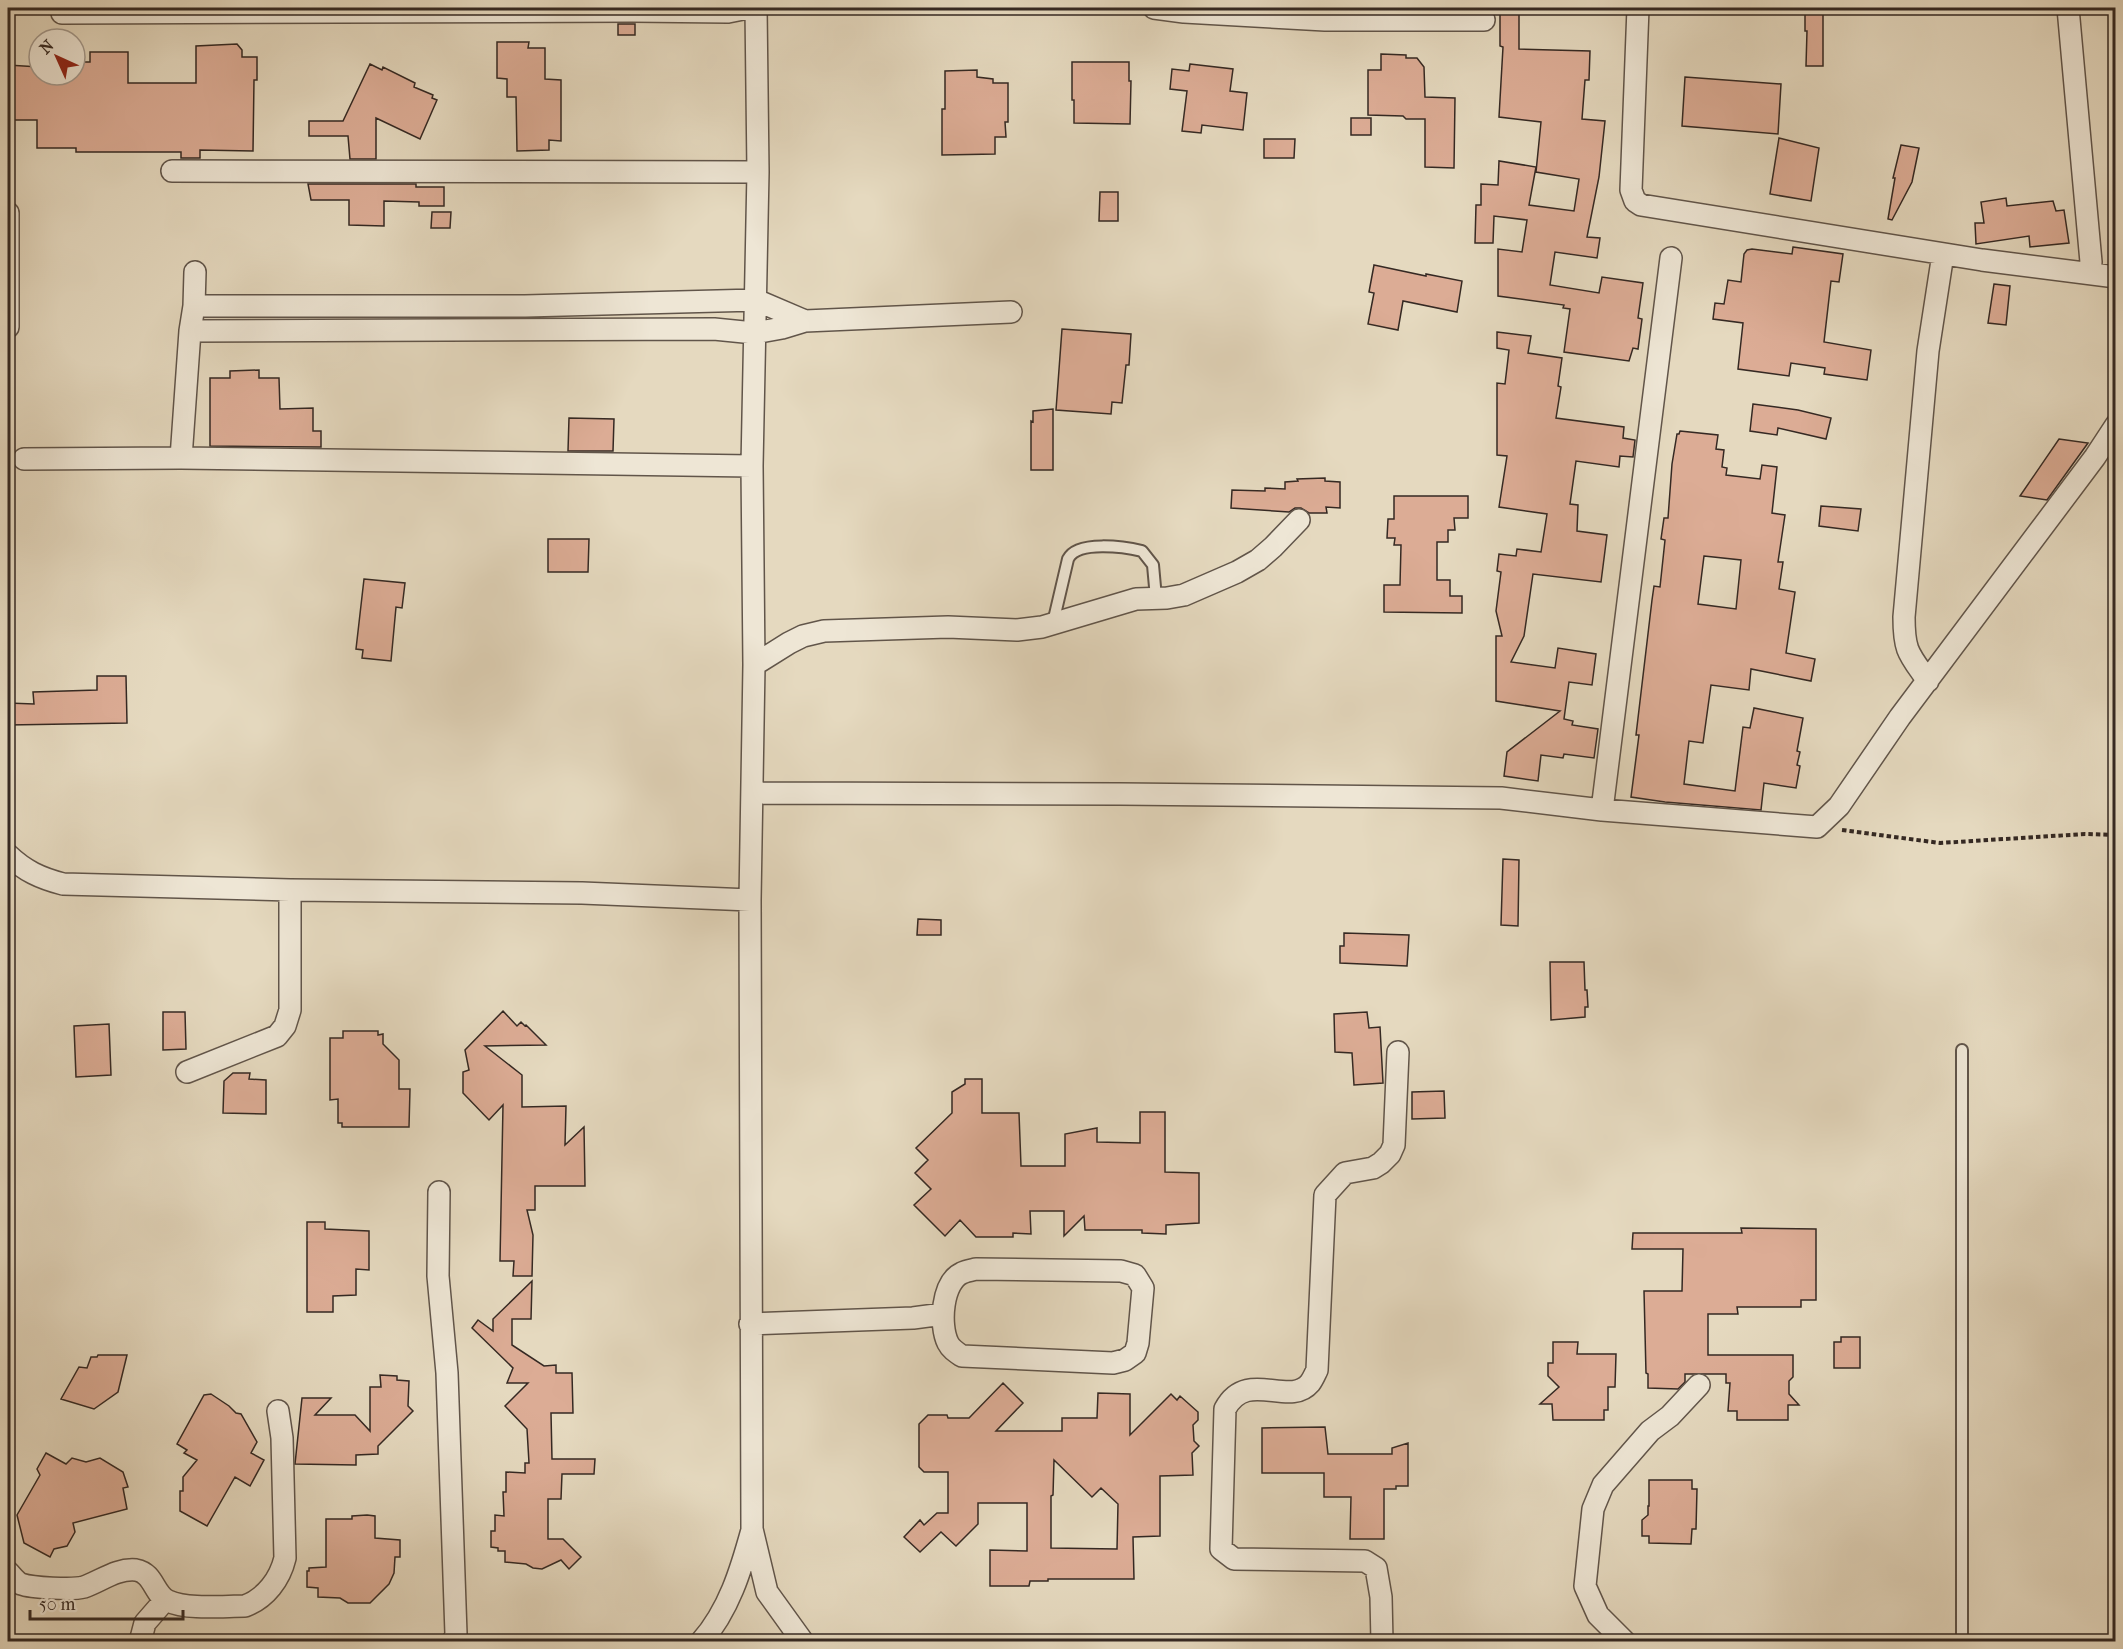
<svg xmlns="http://www.w3.org/2000/svg" width="2123" height="1649" font-family="'IM FELL French Canon',serif">
	<style>
		.building { fill: #dcac95; stroke: #352923; stroke-width: 1.5; fill-rule: evenodd }
		.lines { fill: none; stroke-linecap: round; stroke-linejoin: round }
		.service-casing { stroke: #61554a; stroke-width: 14 }
		.minor-casing { stroke: #61554a; stroke-width: 24 }
		.path { stroke: #352923; stroke-width: 4; stroke-dasharray: 4.5 3; stroke-linecap: butt }
		.service { stroke: #eee6d5; stroke-width: 10 }
		.minor { stroke: #eee6d5; stroke-width: 21 }
	</style>
	<rect width="100%" height="100%" fill="#e5d9bf"/>
	<filter id="stains"><feTurbulence type="fractalNoise" baseFrequency=".00333" numOctaves="4"/><feColorMatrix values="0 0 0 0 .2 0 0 0 0 .09 0 0 0 0 .02 0 0 0 .5 -.17"/></filter>
	<radialGradient id="worn" r=".72"><stop offset=".6" stop-color="#630" stop-opacity="0"/><stop offset="1" stop-color="#630" stop-opacity=".3"/></radialGradient>
	<path class="building" d="M1500,8H1519V49L1590,51L1589,80H1585L1582,119L1605,121L1599,177L1587,237L1600,238L1597,258L1555,252L1550,285L1599,293L1602,277L1643,283L1638,318L1642,319L1638,349L1633,348L1629,361L1564,352L1570,309L1563,308L1564,305L1498,296V249L1522,252L1527,220L1494,216L1493,243H1475L1476,205H1481V184L1498,185L1499,161L1536,167L1529,205L1574,211L1579,179L1536,172L1541,122L1499,117L1503,47L1500,46Z
		M1805,13H1823V66H1806L1807,31H1805Z
		M618,24H635V35H618Z
		M497,42H529L528,48H545V79L561,80V141L549,140V150L517,151L516,97H507V79L497,78Z
		M237,44L242,50V57H257V80H254L253,151L200,150V158H181V152H76V148H37V120H8V65L39,67V75H75V62H90V52H128V83H196V46Z
		M1381,54L1406,55V58H1417L1424,67L1425,97L1455,98L1454,168L1425,167V119H1406L1403,116L1368,115V70H1381Z
		M1072,62H1129V81H1131L1130,124L1074,123V100H1072Z
		M370,64L382,70L383,67L415,83L414,87L433,95L432,98L437,100L420,139L376,118V159H350L348,136H309V121H343Z
		M1190,64L1233,69L1230,91L1247,93L1243,130L1202,125L1201,133L1182,131L1187,91L1170,89L1172,69L1189,71Z
		M977,70V77L993,79V83H1008V122H1005L1006,137H995V154L942,155V109H945V71Z
		M1685,77L1781,84L1778,134L1682,126Z
		M1351,118H1371V135H1351Z
		M1779,138L1819,148L1811,201L1770,194Z
		M1264,139H1295L1294,158H1264Z
		M1901,145L1919,148L1912,182L1892,220L1888,219L1895,178H1893Z
		M308,184H416V187H444V206H419V202L384,201V226L349,225V200H311Z
		M1100,192H1118V221H1099Z
		M2006,198L2007,206L2053,201L2056,211L2064,210L2069,243L2030,247L2029,236L1976,244L1975,223H1984L1981,202Z
		M432,212H451L450,228H431Z
		M1793,247L1843,254L1839,282L1831,281L1824,342L1871,350L1867,380L1824,374L1825,368L1791,363L1789,376L1738,369L1743,323L1713,319L1715,303L1724,304L1728,280L1741,282L1744,254L1747,250L1752,249L1792,254Z
		M1374,265L1426,276V274L1462,281L1457,312L1403,301L1398,330L1368,324L1374,293L1369,292Z
		M1994,284L2010,286L2006,325L1988,323Z
		M1062,329L1131,334L1129,365H1126L1122,403L1112,402L1111,414L1056,410Z
		M1497,332L1531,336L1528,353L1562,358L1558,386L1561,387L1556,418L1624,427L1623,438L1635,440L1633,457L1620,456L1619,467L1576,461L1570,504L1578,505L1577,531L1607,535L1601,582L1533,574L1524,636L1511,662L1555,668L1558,648L1596,654L1592,685L1569,682L1564,719L1573,721L1572,725L1598,729L1594,758L1564,754L1563,758L1541,755L1538,781L1504,776L1507,752L1560,711L1496,701V636H1502L1496,611L1501,572L1497,571L1499,554L1516,556L1517,549L1541,552L1547,514L1499,507L1507,456L1497,455V383L1505,384L1509,350L1497,348Z
		M259,370V378H279L280,409L313,408V431H321V447L210,446V378H230V371Z
		M1753,404L1798,410L1831,418L1826,439L1778,428L1777,435L1750,431Z
		M1053,409V470H1031V421L1033,422V411Z
		M569,418L614,419L613,451H568Z
		M1680,431L1718,435L1716,449L1724,450L1722,467L1727,468L1726,475L1760,479L1762,465L1777,467L1772,513L1785,515L1778,562H1783L1779,589L1795,592L1786,653L1815,659L1811,681L1751,669L1749,690L1711,685L1703,743L1689,741L1684,784L1735,791L1743,727L1750,728L1754,708L1803,718L1797,751L1800,752L1797,765L1800,766L1796,788L1764,783L1761,810L1665,802L1631,797L1639,735H1636L1652,600L1654,586L1660,587L1665,540L1661,539L1664,518H1668L1672,464L1677,434H1679ZM1704,556L1741,560L1736,609L1698,604Z
		M2059,439L2088,443L2047,500L2020,496Z
		M1325,478V481L1340,482V508L1326,507L1327,513H1309L1301,508H1295L1289,512L1231,508L1232,490L1265,491V488L1285,489V482L1298,481L1297,479Z
		M1394,496H1468V518H1454L1455,530H1448V542H1437V580H1450V596H1462V613L1384,612V585H1400L1401,545H1394L1395,538H1387L1388,519H1394Z
		M1821,506L1861,509L1858,531L1819,526Z
		M548,539H589L588,572H548Z
		M364,579L405,583L402,608L396,607L391,661L362,658L363,650L356,649Z
		M97,676H126L127,723L8,725V703L34,704L33,692L97,690Z
		M1503,859L1519,860L1518,926L1501,925Z
		M918,919L941,920V935H917Z
		M1344,933L1409,935L1407,966L1340,963V946H1344Z
		M1550,962H1584L1585,990H1587L1588,1007H1585V1017L1551,1020Z
		M503,1011L517,1026L521,1022L525,1026L526,1025L546,1045L485,1046L522,1075V1107L566,1106L565,1145L584,1127L585,1186H535V1210H527L533,1235L532,1276H513L514,1261H500L503,1105L489,1120L463,1093V1072L469,1070L465,1050Z
		M163,1012H185L186,1049L163,1050Z
		M1367,1012L1369,1028L1380,1027L1383,1083L1354,1085L1352,1053L1335,1052L1334,1014Z
		M109,1024L111,1075L76,1077L74,1026Z
		M343,1031H378V1035L383,1034V1044L399,1060V1089H410L409,1127H342V1123H338V1099L330,1100V1038H343Z
		M233,1073H250L249,1079L266,1080V1114L223,1113L224,1081Z
		M965,1079H982V1113H1019L1021,1166H1065V1134L1097,1128V1142L1140,1143V1112H1165V1172L1199,1173V1223L1166,1225V1234L1142,1233V1230H1085L1084,1216L1064,1236V1211H1030L1031,1234L1013,1233V1237H976L960,1220L945,1236L914,1205L931,1189L915,1173L928,1160L916,1148L952,1113V1092L965,1084Z
		M1444,1091L1445,1118L1412,1119V1092Z
		M307,1222H325V1229L369,1231V1270L356,1269V1295L333,1296V1312H307Z
		M1741,1228L1816,1229V1300H1801V1307H1737L1738,1314H1708V1355H1793V1377L1789,1381V1394L1799,1405H1788V1420H1737V1411H1728L1730,1383H1726V1374H1685V1382L1678,1389L1648,1388V1374L1646,1373L1644,1291H1682L1683,1249H1632L1633,1233H1742Z
		M532,1281L531,1319H512V1345L544,1366L556,1365V1373H572L573,1413H551L552,1459H595L594,1474H562L561,1499H548V1539H563L581,1557L569,1569L561,1560L542,1569L533,1568L526,1564L505,1562V1551H498V1548L491,1547V1531H495V1515L504,1516L503,1492H506V1472L525,1473V1463H529L527,1429L505,1406L528,1383H507L513,1368L472,1328L478,1320L493,1331V1319Z
		M1841,1337H1860V1368H1834V1342H1841Z
		M1553,1342H1578L1577,1354H1616L1615,1387H1608V1410H1604V1420H1553L1552,1404H1540L1559,1387L1548,1376V1363H1553Z
		M98,1355H127L118,1392L94,1409L61,1399L79,1367L87,1368L91,1357H97Z
		M380,1375L397,1376V1380L409,1381L408,1406L413,1411L378,1446V1454L356,1455V1465L295,1464L302,1398H331L315,1415H355L370,1431V1387H381Z
		M1003,1383L1023,1403L996,1431H1062V1418H1097L1098,1393L1130,1394V1435L1171,1394L1177,1400L1180,1396L1198,1412V1420L1193,1425L1194,1441L1199,1446L1192,1453L1193,1475L1160,1476V1536L1133,1537L1134,1579H1048V1581H1030L1029,1586H990V1550L1027,1551V1503H978V1524L956,1546L941,1532L920,1552L904,1537L920,1520L924,1525L937,1513H948V1472H924L919,1467V1424L928,1415H947L948,1418H969ZM1054,1460L1092,1497L1101,1488L1118,1504L1117,1549L1051,1548V1496L1053,1495Z
		M211,1394L229,1406L236,1413L241,1414L257,1442L251,1453L264,1460L250,1486L235,1477L207,1526L180,1511V1491H183V1477L197,1460L184,1453L187,1450L177,1444L204,1395Z
		M1325,1427L1328,1454H1392V1448L1408,1443V1486H1396V1489H1384V1539H1350L1351,1497H1324V1473H1262V1428Z
		M46,1453L66,1464L72,1458L86,1462L100,1458L123,1472L128,1487L123,1488L127,1509L73,1523L75,1532L67,1546L54,1549L50,1557L24,1543L17,1515L40,1475L37,1469Z
		M1649,1480H1692V1489H1697L1696,1529H1692L1691,1544L1649,1543V1536H1642V1520L1648,1515V1506H1649Z
		M367,1515L375,1516V1538L400,1540V1557H395L394,1573L389,1584L370,1603H348L340,1598L318,1597V1588L307,1587V1571H309V1568L326,1567V1519H352V1516Z"/>
	<g class="lines">
		<g class="service-casing">
			<path id="service" d="M1053,623L1068,559C1077,540 1125,547 1142,551L1153,565L1156,598
				M1962,1050V1642"/>
		</g>
		<g class="minor-casing">
			<path id="minor" d="M756,8L758,172L752,466L754,665L750,900L752,1529L767,1592L803,1642
				M1154,8L1184,12L1325,20H1484
				M1638,8L1631,190L1635,201L1641,205L1982,260L2116,277
				M2068,8L2091,262L2089,273
				M62,13L632,11L728,12L748,8
				M172,171L758,172
				M8,213V327
				M194,306H525L756,300L805,321
				M190,331L714,329L754,333L782,328L805,321L1011,312
				M181,458L190,331L194,306L195,272
				M24,459L181,458L752,466
				M754,665L789,643L803,636L824,631L948,627L1017,630L1042,627L1136,599L1167,598L1184,595L1237,572L1258,560L1273,547L1299,520
				M1928,681C1909,654 1904,652 1904,617L1928,351L1943,254
				M753,793L1120,794L1501,798L1602,810L1817,827L1839,806L1900,717L2095,457L2116,425
				M1602,810L1671,258
				M8,855C25,871 40,878 63,884L290,890L582,893L750,900
				M187,1072L277,1036L285,1026L290,1010V890
				M439,1192L438,1276L447,1373L456,1634L453,1642
				M976,1269L1121,1271L1135,1275L1143,1288L1138,1343L1135,1353L1125,1360L1113,1363L962,1356C956,1352 951,1349 948,1343C939,1325 942,1282 962,1273C966,1271 972,1270 976,1269Z
				M750,1324L913,1318L943,1314
				M8,1572C12,1576 16,1582 21,1584C32,1588 73,1590 84,1587C101,1581 117,1568 136,1570C154,1573 154,1595 168,1601C188,1610 223,1606 245,1606C266,1598 280,1579 285,1558L282,1438L278,1411
				M140,1642L145,1623L165,1600
				M701,1642C729,1610 741,1570 752,1530
				M1382,1642L1381,1597L1376,1568L1365,1561L1234,1559L1221,1549L1225,1409C1247,1368 1289,1408 1310,1383C1313,1379 1315,1374 1317,1370L1325,1195L1345,1173L1373,1168L1381,1163L1390,1154L1394,1145L1398,1052
				M1625,1642L1598,1615L1585,1586L1593,1509L1603,1485L1650,1431L1670,1416L1699,1385"/>
		</g>
		<path class="path" d="M1842,830L1940,843L2085,834L2116,835"/>
		<use href="#service" class="service"/>
		<use href="#minor" class="minor"/>
	</g>
	<rect width="2123" height="1649" fill="none" stroke="#e5d9bf" stroke-width="30"/>
	<rect x="9" y="9" width="2105" height="1631" fill="none" stroke="#352923" stroke-width="3"/>
	<rect x="15" y="15" width="2093" height="1619" fill="none" stroke="#352923" stroke-width="1.5"/>
	<g transform="translate(57 57) rotate(315)"><circle r="28" fill="#eee6d5" stroke="#a49a8e" stroke-width="1.5"/>
	<path d="M0-4.5L10 22L0 15L-10 22Z" fill="#8f2418"/>
	<text y="-9" font-size="16" font-weight="bold" text-anchor="middle" fill="#352923">N</text>
	</g>
	<path d="M30 1610v9h153v-9" fill="none" stroke="#352923" stroke-width="3"/>
	<text x="39" y="1610" font-size="18" fill="#352923" stroke="#eee6d5" stroke-width="4.5" paint-order="stroke">50 m</text>
	<rect width="100%" height="100%" filter="url(#stains)"/>
	<rect width="100%" height="100%" fill="url(#worn)"/>
</svg>
